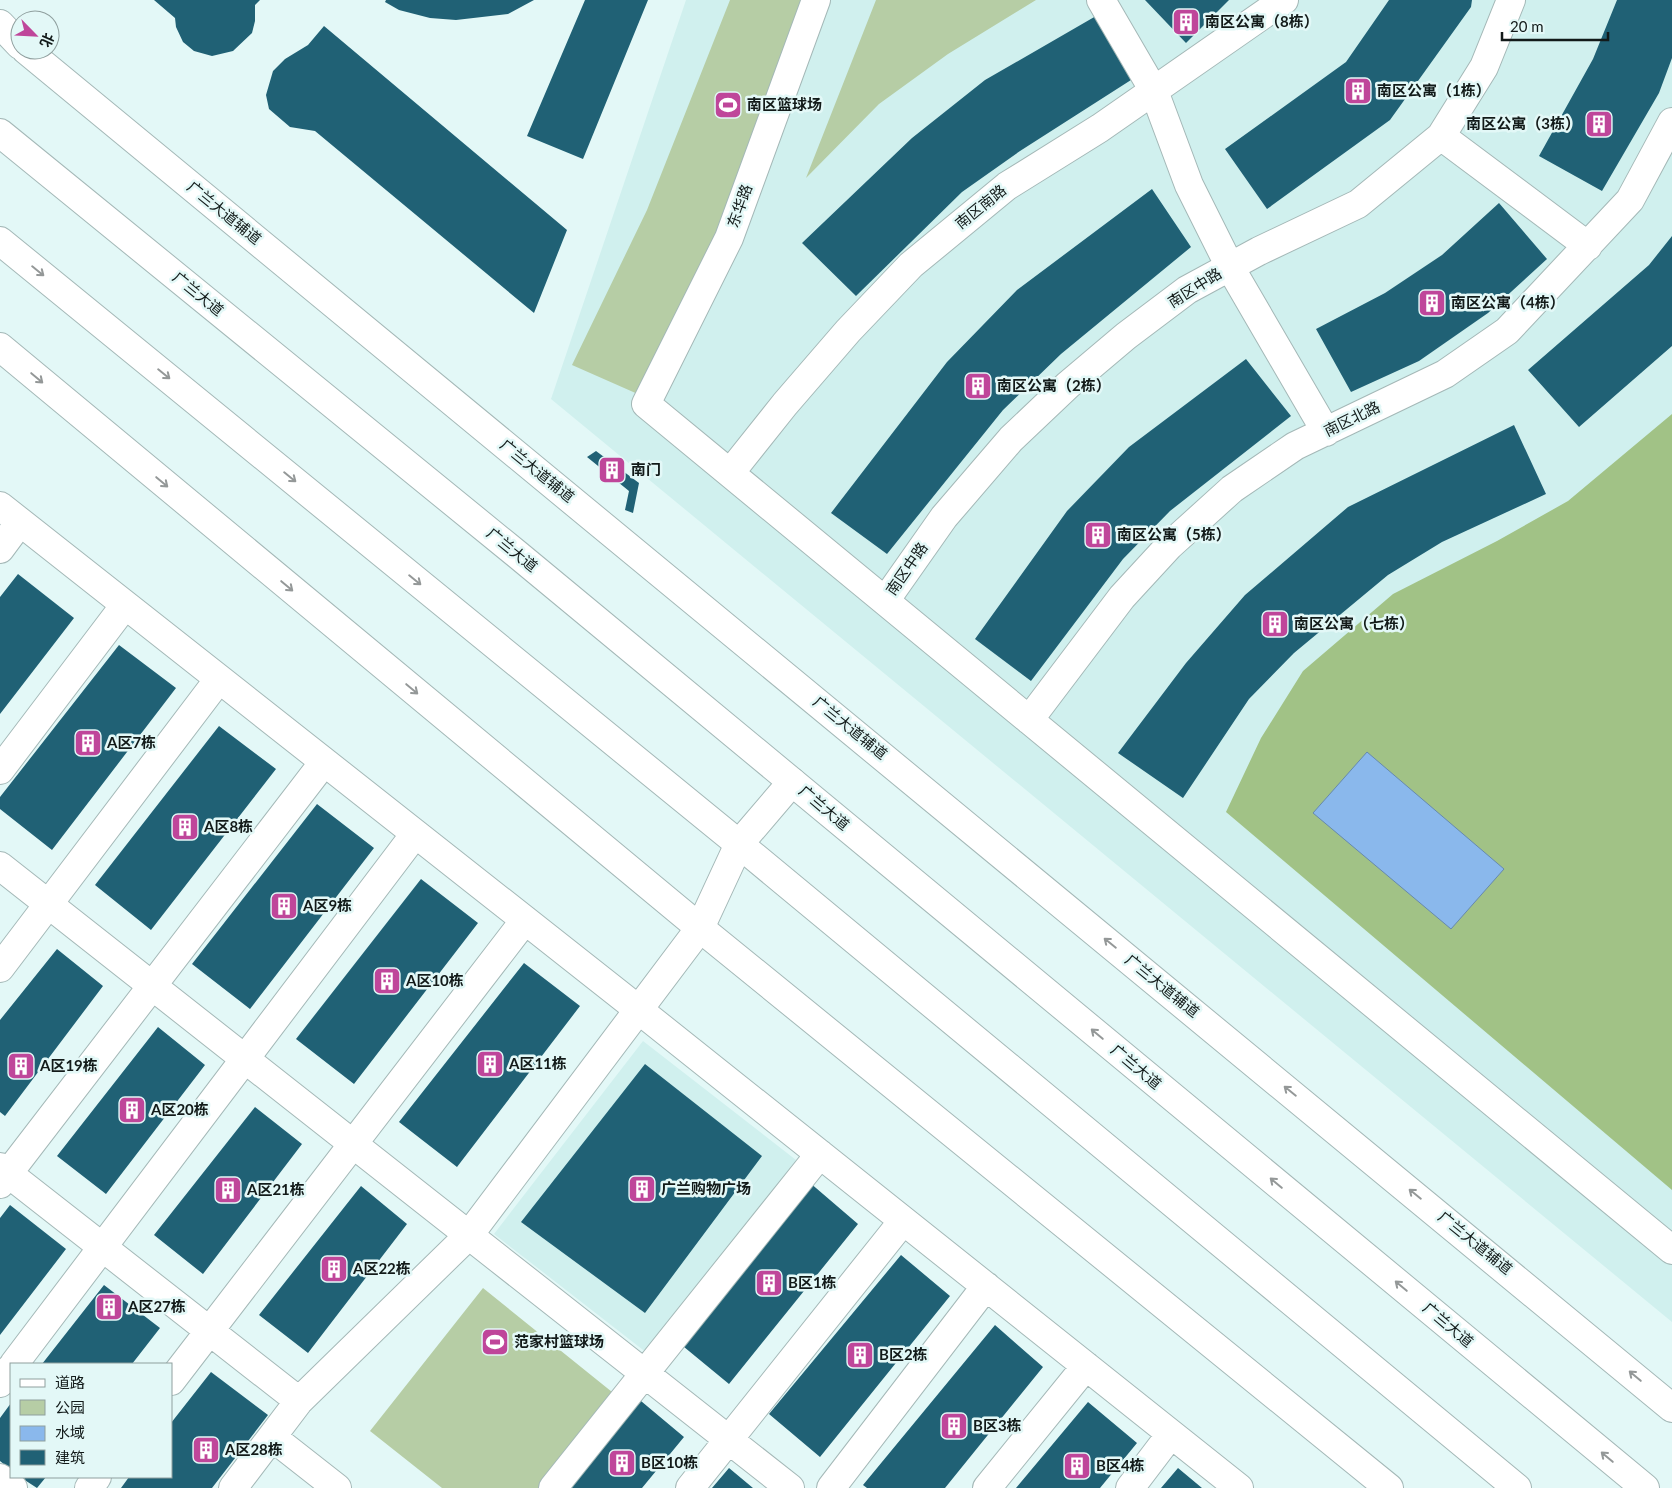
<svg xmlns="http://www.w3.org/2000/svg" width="1672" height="1488" font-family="Lato,'Noto Sans SC',sans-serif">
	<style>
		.built { fill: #d0f0ee }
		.green { fill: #b6cda5 }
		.forest { fill: #a1c286 }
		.water { fill: #8ab8ec; stroke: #6689ad }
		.building { fill: #206175 }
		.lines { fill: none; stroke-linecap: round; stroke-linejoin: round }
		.minor-casing { stroke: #a4b8b7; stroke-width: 30 }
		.major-casing { stroke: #a4b8b7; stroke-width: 30 }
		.minor { stroke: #fff; stroke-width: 28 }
		.major { stroke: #fff; stroke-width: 28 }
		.oneway { stroke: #949898 }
		.labels { text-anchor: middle; stroke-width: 5; stroke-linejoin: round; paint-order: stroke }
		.poi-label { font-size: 15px; font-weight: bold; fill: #121a19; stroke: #e3f8f7; text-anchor: start }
		.street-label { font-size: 15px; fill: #121a19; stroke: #e3f8f7 }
	</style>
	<rect width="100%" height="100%" fill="#e3f8f7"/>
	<path class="built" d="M686,0H1672V1322L551,399Z
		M643,1041L796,1160L647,1353L494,1234Z"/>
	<path class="green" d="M730,0H808L713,247L640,395L572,365L647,210Z
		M876,0H1036L948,54L879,104L806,178Z
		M483,1288L617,1396L546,1488H442L370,1431Z"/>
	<path class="forest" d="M1672,414V1190L1226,812L1261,738L1303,671L1393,594L1497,541L1568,501Z"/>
	<path class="water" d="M1367,752L1504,869L1451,929L1313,813Z"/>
	<path class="building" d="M154,0H260L255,5V21L252,33L233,51L212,56L194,51L183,42L176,27L175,18Z
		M386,0H534L508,14L456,20L430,18L399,10L385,2Z
		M585,0H648L583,159L527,136Z
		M1145,0H1229L1186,43Z
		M1389,0H1472L1471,7L1390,120L1267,209L1225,149L1346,62Z
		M1617,0H1672V58L1659,93L1602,191L1539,156L1593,59Z
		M1096,16L1131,80L1020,151L962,192L856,296L802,243L912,138L985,80Z
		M324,26L567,230L534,313L315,131L290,127L269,109L266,95L273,71L285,59L308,45Z
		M1152,189L1191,247L1061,354L1003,410L887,554L831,513L947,362L1017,290Z
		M1499,203L1547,259L1488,313L1419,361L1351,392L1316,329L1385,293L1442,255Z
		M1672,236V346L1579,427L1528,370L1649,265Z
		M1246,359L1291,416L1170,511L1123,559L1031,681L975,639L1067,511L1129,447Z
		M1514,425L1546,494L1442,542L1388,575L1294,653L1249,699L1183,798L1118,753L1186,663L1245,595L1348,507Z
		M596,451L639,483L633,513L625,510L629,491L587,457Z
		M18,574L74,618L0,714V597Z
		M119,645L176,688L52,850L0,809V797Z
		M219,726L276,769L151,930L95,885Z
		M317,804L374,848L250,1009L192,964Z
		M421,879L478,923L354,1084L296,1039Z
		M57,949L103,986L5,1116L0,1112V1020Z
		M524,963L580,1006L457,1167L399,1122Z
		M158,1027L205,1065L106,1194L57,1156Z
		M645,1064L762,1156L645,1313L521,1222Z
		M255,1107L302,1144L203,1274L154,1235Z
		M809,1182L858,1224L729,1384L678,1342Z
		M361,1186L407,1224L308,1353L259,1315Z
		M10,1205L66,1249L0,1335V1218Z
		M901,1255L950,1296L820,1457L769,1414Z
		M104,1285L160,1328L132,1364H42Z
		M995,1325L1043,1367L945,1488H867L863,1485Z
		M211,1372L268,1415L212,1488H121L129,1477H171V1423Z
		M635,1396L684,1437L642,1488H559Z
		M1088,1402L1137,1443L1100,1488H1016Z
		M11,1403V1470L0,1461V1418Z
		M729,1468L753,1488H712Z
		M1178,1468L1202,1488H1161Z
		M20,1477H46L37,1488Z"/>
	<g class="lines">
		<g class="minor-casing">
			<path id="minor" d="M816,0L729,238L646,404L1672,1250
				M1101,0L1154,91L1189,185L1230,267L1326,432
				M1441,136L1588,246
				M730,473L785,404L848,331L911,265L1007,186L1100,128L1284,0
				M0,506L639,1010L1239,1488
				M0,549L20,522
				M885,601L944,517L1011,439L1068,385L1126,336L1187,290L1259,251L1358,204L1441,136L1484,67L1511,0
				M1029,720L1122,597L1169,546L1232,489L1295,446L1445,374L1507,331L1630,200L1672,122
				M0,770L125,605
				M0,866L790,1488
				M0,968L219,679
				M0,1167L299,1401
				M0,1184L324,762
				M14,1364L415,834
				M171,1381L525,920
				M0,1383L11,1368
				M272,1437L337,1488
				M0,1478L13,1488
				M89,1488L97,1477
				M233,1488L299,1401L469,1235L700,928L739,844L792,782
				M553,1488L820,1154
				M690,1488L903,1221
				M831,1488L986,1286
				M987,1488L1086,1366
				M1130,1488L1171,1434"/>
		</g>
		<g class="major-casing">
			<path id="major" d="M0,24L20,45
				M26,50L1672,1408
				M0,133L518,555L1645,1488
				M0,241L739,844L1517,1488
				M0,347L700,928L1389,1488"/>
		</g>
		<use href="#minor" class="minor"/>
		<use href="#major" class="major"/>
	</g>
	<defs><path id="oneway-shaft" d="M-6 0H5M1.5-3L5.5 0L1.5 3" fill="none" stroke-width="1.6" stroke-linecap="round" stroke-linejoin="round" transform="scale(1.25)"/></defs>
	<g class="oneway">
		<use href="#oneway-shaft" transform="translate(38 271) rotate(39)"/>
		<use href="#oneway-shaft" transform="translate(164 374) rotate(39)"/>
		<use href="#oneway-shaft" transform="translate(37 378) rotate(40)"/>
		<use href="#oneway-shaft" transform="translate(290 477) rotate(39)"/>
		<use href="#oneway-shaft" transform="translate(162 482) rotate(40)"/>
		<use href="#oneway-shaft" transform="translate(415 580) rotate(39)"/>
		<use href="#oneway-shaft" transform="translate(287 586) rotate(40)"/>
		<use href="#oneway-shaft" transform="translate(412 689) rotate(40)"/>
		<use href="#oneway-shaft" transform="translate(1110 943) rotate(-141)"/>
		<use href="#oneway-shaft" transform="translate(1097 1034) rotate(-140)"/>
		<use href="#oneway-shaft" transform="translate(1290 1091) rotate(-141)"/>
		<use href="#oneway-shaft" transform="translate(1276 1183) rotate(-140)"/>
		<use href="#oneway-shaft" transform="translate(1415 1194) rotate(-141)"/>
		<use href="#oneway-shaft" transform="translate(1401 1286) rotate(-140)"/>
		<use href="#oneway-shaft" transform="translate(1635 1376) rotate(-140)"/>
		<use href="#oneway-shaft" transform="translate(1607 1457) rotate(-140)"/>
	</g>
	<defs>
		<g id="building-square" transform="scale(1.4375)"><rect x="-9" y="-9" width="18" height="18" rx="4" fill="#bf469a" stroke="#e3f8f7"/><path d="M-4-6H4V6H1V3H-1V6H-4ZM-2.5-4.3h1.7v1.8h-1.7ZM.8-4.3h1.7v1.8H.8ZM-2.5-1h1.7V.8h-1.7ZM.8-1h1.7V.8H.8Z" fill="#fff"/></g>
		<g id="stadium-square" transform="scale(1.4375)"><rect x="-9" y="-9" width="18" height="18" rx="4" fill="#bf469a" stroke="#e3f8f7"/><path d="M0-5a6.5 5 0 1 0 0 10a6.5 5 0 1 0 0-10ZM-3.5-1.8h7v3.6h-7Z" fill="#fff"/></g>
	</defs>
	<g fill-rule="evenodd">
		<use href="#building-square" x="1186" y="22"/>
		<use href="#building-square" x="1358" y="91"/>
		<use href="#stadium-square" x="728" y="105"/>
		<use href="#building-square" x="1599" y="124"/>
		<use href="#building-square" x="1432" y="303"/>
		<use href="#building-square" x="978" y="386"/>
		<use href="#building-square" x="612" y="470"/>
		<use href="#building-square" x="1098" y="535"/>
		<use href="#building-square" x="1275" y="624"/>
		<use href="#building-square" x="88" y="743"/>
		<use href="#building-square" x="185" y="827"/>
		<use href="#building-square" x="284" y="906"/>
		<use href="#building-square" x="387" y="981"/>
		<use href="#building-square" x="490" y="1064"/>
		<use href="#building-square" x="21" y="1066"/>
		<use href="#building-square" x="132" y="1110"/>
		<use href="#building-square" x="642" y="1189"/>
		<use href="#building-square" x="228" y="1190"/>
		<use href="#building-square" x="334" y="1269"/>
		<use href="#building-square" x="769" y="1283"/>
		<use href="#building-square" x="109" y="1307"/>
		<use href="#stadium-square" x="495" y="1342"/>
		<use href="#building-square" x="860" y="1355"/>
		<use href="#building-square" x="954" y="1426"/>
		<use href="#building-square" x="206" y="1450"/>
		<use href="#building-square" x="622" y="1463"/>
		<use href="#building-square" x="1077" y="1466"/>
	</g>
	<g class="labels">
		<g class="poi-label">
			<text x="1205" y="27">南区公寓（8栋）</text>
			<text x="1377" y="96">南区公寓（1栋）</text>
			<text x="747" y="110">南区篮球场</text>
			<text x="1580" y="129" text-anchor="end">南区公寓（3栋）</text>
			<text x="1451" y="308">南区公寓（4栋）</text>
			<text x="997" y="391">南区公寓（2栋）</text>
			<text x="631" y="475">南门</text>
			<text x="1117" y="540">南区公寓（5栋）</text>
			<text x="1294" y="629">南区公寓（七栋）</text>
			<text x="107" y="748">A区7栋</text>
			<text x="204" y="832">A区8栋</text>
			<text x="303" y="911">A区9栋</text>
			<text x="406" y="986">A区10栋</text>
			<text x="509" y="1069">A区11栋</text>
			<text x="40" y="1071">A区19栋</text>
			<text x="151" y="1115">A区20栋</text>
			<text x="661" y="1194">广兰购物广场</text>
			<text x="247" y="1195">A区21栋</text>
			<text x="353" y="1274">A区22栋</text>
			<text x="788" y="1288">B区1栋</text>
			<text x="128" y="1312">A区27栋</text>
			<text x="514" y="1347">范家村篮球场</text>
			<text x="879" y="1360">B区2栋</text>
			<text x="973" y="1431">B区3栋</text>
			<text x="225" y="1455">A区28栋</text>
			<text x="641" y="1468">B区10栋</text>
			<text x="1096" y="1471">B区4栋</text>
		</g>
		<g class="street-label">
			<text transform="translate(740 206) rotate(-70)" y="5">东华路</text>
			<text transform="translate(981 207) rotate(-39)" y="5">南区南路</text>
			<text transform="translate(224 213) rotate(39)" y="5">广兰大道辅道</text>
			<text transform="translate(1195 288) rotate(-32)" y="5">南区中路</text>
			<text transform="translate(198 294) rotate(39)" y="5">广兰大道</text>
			<text transform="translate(1352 419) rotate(-26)" y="5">南区北路</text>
			<text transform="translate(537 471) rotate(39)" y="5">广兰大道辅道</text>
			<text transform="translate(512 550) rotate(39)" y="5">广兰大道</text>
			<text transform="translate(907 569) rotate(-55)" y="5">南区中路</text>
			<text transform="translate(850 728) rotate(39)" y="5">广兰大道辅道</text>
			<text transform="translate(824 808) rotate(40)" y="5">广兰大道</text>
			<text transform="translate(1162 986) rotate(39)" y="5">广兰大道辅道</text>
			<text transform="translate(1136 1067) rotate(40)" y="5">广兰大道</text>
			<text transform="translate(1475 1243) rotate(39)" y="5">广兰大道辅道</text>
			<text transform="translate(1448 1325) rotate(40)" y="5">广兰大道</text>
		</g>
	</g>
	<rect x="10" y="1363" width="162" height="115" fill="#e3f8f7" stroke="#8f9f9e"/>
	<rect x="20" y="1379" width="25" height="8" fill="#ffffff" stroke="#8f9f9e"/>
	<text x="55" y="1388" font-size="15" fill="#121a19">道路</text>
	<rect x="20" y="1400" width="25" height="15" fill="#b6cda5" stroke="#8f9f9e"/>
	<text x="55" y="1413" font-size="15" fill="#121a19">公园</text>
	<rect x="20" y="1426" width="25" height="15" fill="#8ab8ec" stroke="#8f9f9e"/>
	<text x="55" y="1438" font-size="15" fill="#121a19">水域</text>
	<rect x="20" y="1450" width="25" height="15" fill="#206175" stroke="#8f9f9e"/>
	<text x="55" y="1463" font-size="15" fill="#121a19">建筑</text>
	<g transform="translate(35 35) rotate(114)"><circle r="24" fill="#e3f8f7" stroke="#8f9f9e"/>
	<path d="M0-4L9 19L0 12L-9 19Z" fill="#bf469a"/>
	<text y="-8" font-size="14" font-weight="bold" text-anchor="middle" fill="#121a19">北</text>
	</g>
	<path d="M1502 32v8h106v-8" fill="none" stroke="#121a19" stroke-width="2.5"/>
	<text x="1510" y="32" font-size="15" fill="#121a19" stroke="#e3f8f7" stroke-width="4" paint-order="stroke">20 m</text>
</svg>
